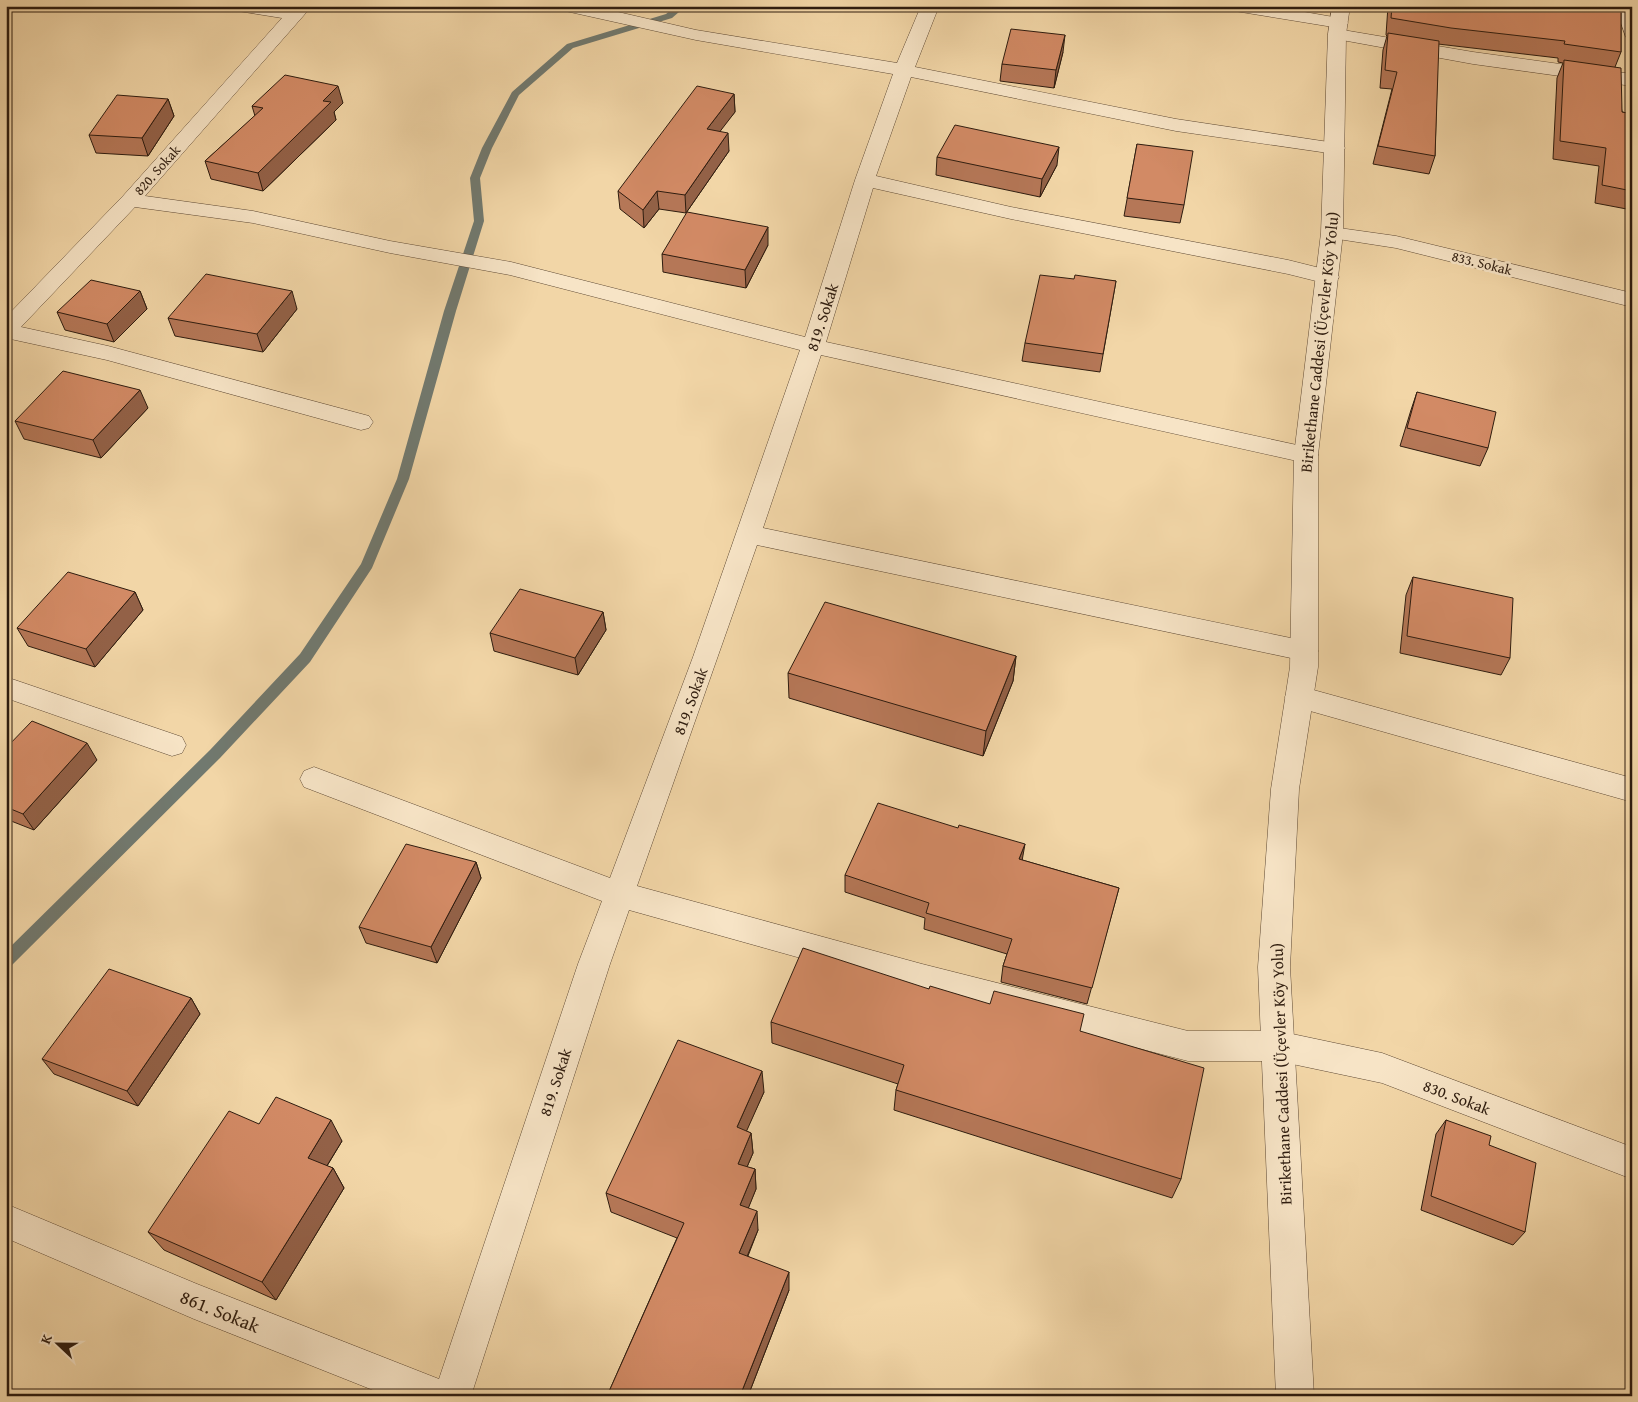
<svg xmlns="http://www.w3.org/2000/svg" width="1638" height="1402" font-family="'Gentium Book Plus',serif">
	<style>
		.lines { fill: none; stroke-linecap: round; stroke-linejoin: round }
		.stream { fill: #71796f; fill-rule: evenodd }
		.minor-casing { stroke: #5f4a35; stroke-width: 1 }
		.tertiary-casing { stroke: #5f4a35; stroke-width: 1 }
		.minor { fill: #f7e4c6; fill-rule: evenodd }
		.tertiary { fill: #f7e4c6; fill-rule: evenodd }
		.wall { fill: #b57757; stroke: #2e1c0f }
		.shaded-wall { fill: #936147; stroke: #2e1c0f }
		.building { fill: #d28a65; stroke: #2e1c0f }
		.labels { text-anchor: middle; stroke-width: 5; stroke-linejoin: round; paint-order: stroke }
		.far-street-label { font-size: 14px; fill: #2e1c0f; stroke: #f7e4c6 }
		.street-label { font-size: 16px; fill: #2e1c0f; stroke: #f7e4c6 }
		.near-street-label { font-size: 19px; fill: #2e1c0f; stroke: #f7e4c6 }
	</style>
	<rect width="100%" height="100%" fill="#f2d6a7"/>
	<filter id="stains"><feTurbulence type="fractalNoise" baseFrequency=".004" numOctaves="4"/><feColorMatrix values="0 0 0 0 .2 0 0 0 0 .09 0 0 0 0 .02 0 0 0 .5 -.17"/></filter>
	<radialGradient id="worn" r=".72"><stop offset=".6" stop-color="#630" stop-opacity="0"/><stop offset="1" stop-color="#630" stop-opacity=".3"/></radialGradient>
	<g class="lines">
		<path class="stream" d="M676,6H686L672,18L573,48L519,95L492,148L480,178L484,221L456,311L409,479L372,568L310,662L220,758L11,966L6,968V951L210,750L300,654L361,564L397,479L444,311L474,221L470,178L482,148L512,92L567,44L666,14Z"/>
		<g class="minor-casing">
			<path id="minor" d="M229,6H274L291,9L293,6H312L145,196L253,211L390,241L511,262L805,337L855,180L893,74L696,40L561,10L558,6H592L696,30L897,63L921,6H939L915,67L1176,119L1342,144L1345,148L1342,152L1335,154L1176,131L911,77L876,176L1011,207L1288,260L1336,272L1339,277L1336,282L1328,284L1288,274L1011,219L873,188L826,342L1306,447L1315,449L1318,455L1315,461L1306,463L821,355L763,528L1305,641L1314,644L1318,651L1314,658L1305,661L757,545L637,886L922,964L1188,1031H1278L1382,1053L1632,1147V1179L1382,1083L1278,1061H1188L922,992L629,910L610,964L471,1396H388L194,1319L6,1238V1204L197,1284L439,1379L578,964L602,901L304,787L300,779L304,771L314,767L610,878L693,657L800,350L510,275L390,253L253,223L135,207L21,327L108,346L369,416L373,422L369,428L361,430L107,360L6,338V317L123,196L282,18L238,11L232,10Z
				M1226,6H1270L1339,18L1345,19L1348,23L1345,27L1339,28L1235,11L1229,10Z
				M1615,6H1632V38L1626,37Z
				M1337,29L1473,52L1632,74V86L1473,64L1331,38L1328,34L1331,30Z
				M1332,227L1396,236L1632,293V307L1396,248L1325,237L1321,233L1325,229Z
				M6,677L182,737L186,745L182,753L172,756L6,698Z
				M1299,686L1632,778V802L1289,705L1285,697L1289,689Z"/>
		</g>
		<g class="tertiary-casing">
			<path id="tertiary" d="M1332,6H1350L1346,34L1343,233L1318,455V667L1299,789L1290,967L1314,1396H1276L1258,967L1271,789L1290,667L1294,455L1321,233L1328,34Z"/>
		</g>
		<use href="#minor" class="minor"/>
		<use href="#tertiary" class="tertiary"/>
	</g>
	<path class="wall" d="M1388,6H1621V52L1615,67L1622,112L1632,114V210L1595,203L1599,166L1553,159L1557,78L1563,63L1558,62V58L1438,44L1435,156L1429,174L1373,164L1392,89L1380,88L1383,50L1387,36L1386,35Z
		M1063,52L1054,88L1000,81L1002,64Z
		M734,94L735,112L719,131L729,151L686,213L659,209L644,228L620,209L618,191Z
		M168,99L174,116L148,156L96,153L89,135Z
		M343,103L334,112L336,120L263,191L211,179L205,161L255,116L252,106Z
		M1137,144L1184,205L1180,223L1124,216Z
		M937,157L1057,165L1040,197L936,175Z
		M768,245L746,288L663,272L662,254Z
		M1074,279L1116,281L1100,372L1022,361L1025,343Z
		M140,291L147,309L114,342L65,330L57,312Z
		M297,309L263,352L175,336L168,318Z
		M1417,392L1488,448L1480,466L1400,446L1411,410Z
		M148,408L101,458L24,439L15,421Z
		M1413,577L1510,658L1501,675L1400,653L1406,595Z
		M135,592L143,610L95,667L28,646L17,628Z
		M603,612L606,630L578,675L494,651L490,633Z
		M1016,656L1013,681L983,756L789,698L788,673Z
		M6,748L97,760L34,830L6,819Z
		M1022,860L1119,888L1087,1004L1001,982L1003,966L1007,954L924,929L925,918L845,892V875Z
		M476,862L481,878L437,963L366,943L359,927Z
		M929,989L1080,1031L1181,1179L1172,1198L894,1110L896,1090L898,1084L772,1043L771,1022Z
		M191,998L200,1014L138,1106L54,1074L42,1059Z
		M764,1092L746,1131L751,1133L753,1153L747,1167L755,1169L756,1189L748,1208L758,1230L748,1256L789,1290L748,1396H607L677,1238L611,1212L606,1193Z
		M1446,1120L1489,1145L1525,1232L1513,1245L1421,1210L1436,1134Z
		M259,1124L342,1141L327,1166L333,1168L344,1188L276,1300L164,1250L148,1232Z"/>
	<path class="shaded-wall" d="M1065,35L1063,52L1054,88L1056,70Z
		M338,86L343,103L334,112L336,120L263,191L258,173L323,101Z
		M734,94L735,112L708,147L707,129Z
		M168,99L174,116L148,156L142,138Z
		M728,133L729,151L686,213L685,195Z
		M1059,147L1057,165L1040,197L1042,179Z
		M657,191L659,209L644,228L643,210Z
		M768,227V245L746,288L745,270Z
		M140,291L147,309L114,342L107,324Z
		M292,291L297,309L263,352L257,334Z
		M140,390L148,408L101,458L93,440Z
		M135,592L143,610L95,667L86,649Z
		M603,612L606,630L578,675L575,658Z
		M1016,656L1013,681L983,756L986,731Z
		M87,743L97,760L34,830L23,814Z
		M1025,844L1022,861L1019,859Z
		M476,862L481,878L437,963L431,947Z
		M191,998L200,1014L138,1106L127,1091Z
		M762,1071L764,1092L739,1148L737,1127Z
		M331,1120L342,1141L320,1177L308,1158Z
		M751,1133L753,1153L740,1183L738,1164Z
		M333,1168L344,1188L276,1300L262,1282Z
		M755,1169L756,1189L742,1224L740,1205Z
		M757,1211L758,1230L741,1271L739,1253Z
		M789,1272V1290L748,1396H740Z"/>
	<path class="building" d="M1392,6H1621V52L1564,44L1565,41L1451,28L1391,18Z
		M1011,29L1065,35L1056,70L1002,64Z
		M1388,33L1439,41L1435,156L1378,146L1397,72L1385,70Z
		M1564,60L1621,68L1622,112L1632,114V191L1602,185L1606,148L1560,141Z
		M285,75L338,86L323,101L331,102L258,173L205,161L263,108L252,106Z
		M697,86L734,94L707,129L728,133L685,195L657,191L643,210L618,191Z
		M117,95L168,99L142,138L89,135Z
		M955,125L1059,147L1042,179L937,157Z
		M1137,144L1193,151L1184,205L1127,198Z
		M687,212L768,227L745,270L662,254Z
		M206,274L292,291L257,334L168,318Z
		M1040,275L1074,279L1075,275L1116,281L1103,354L1025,343Z
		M91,280L140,291L107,324L57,312Z
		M63,371L140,390L93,440L15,421Z
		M1417,392L1496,412L1488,448L1407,428Z
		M68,572L135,592L86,649L17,628Z
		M1413,577L1513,598L1510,658L1407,636Z
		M520,589L603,612L575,658L490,633Z
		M825,602L1016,656L986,731L788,673Z
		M32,721L87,743L23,814L6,807V748Z
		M878,803L958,828L959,825L1025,844L1019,859L1119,888L1092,988L1003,966L1012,939L926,913L929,903L845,875Z
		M406,844L476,862L431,947L359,927Z
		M803,948L929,989L930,986L990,1004L994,991L1084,1014L1080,1031L1204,1068L1181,1179L896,1090L904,1065L771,1022Z
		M109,969L191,998L127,1091L42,1059Z
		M678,1040L762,1071L737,1127L751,1133L738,1164L755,1169L740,1205L757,1211L739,1253L789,1272L740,1396H607L684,1223L606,1193Z
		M276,1097L331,1120L308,1158L333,1168L262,1282L148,1232L229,1111L259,1124Z
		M1446,1120L1491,1136L1489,1145L1536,1163L1525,1232L1431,1196Z"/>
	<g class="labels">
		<g class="far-street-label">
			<text transform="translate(157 170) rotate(-48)" y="5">820. Sokak</text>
			<text transform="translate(1482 263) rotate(14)" y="5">833. Sokak</text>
		</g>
		<g class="street-label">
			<text transform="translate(822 317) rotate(-72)" y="6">819. Sokak</text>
			<text transform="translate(1319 342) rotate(-84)" y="6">Birikethane Caddesi (Üçevler Köy Yolu)</text>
			<text transform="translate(690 701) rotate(-70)" y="6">819. Sokak</text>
			<text transform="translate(1281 1074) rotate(-92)" y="6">Birikethane Caddesi (Üçevler Köy Yolu)</text>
			<text transform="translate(555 1082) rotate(-72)" y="6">819. Sokak</text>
			<text transform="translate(1457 1097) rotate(21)" y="6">830. Sokak</text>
		</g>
		<g class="near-street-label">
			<text transform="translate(220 1311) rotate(22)" y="7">861. Sokak</text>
		</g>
	</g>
	<rect width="1638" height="1402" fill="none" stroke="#f2d6a7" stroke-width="25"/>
	<rect x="8" y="8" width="1623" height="1387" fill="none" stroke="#2e1c0f" stroke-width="2.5"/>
	<rect x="12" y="12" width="1613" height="1377" fill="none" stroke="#2e1c0f"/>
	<g transform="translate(58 1344) rotate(292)" stroke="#f7e4c6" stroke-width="4" paint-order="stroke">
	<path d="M0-4L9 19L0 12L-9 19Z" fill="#2e1c0f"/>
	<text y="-8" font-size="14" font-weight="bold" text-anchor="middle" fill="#2e1c0f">K</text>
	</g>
	<rect width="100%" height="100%" filter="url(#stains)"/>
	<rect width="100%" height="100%" fill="url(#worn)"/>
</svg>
